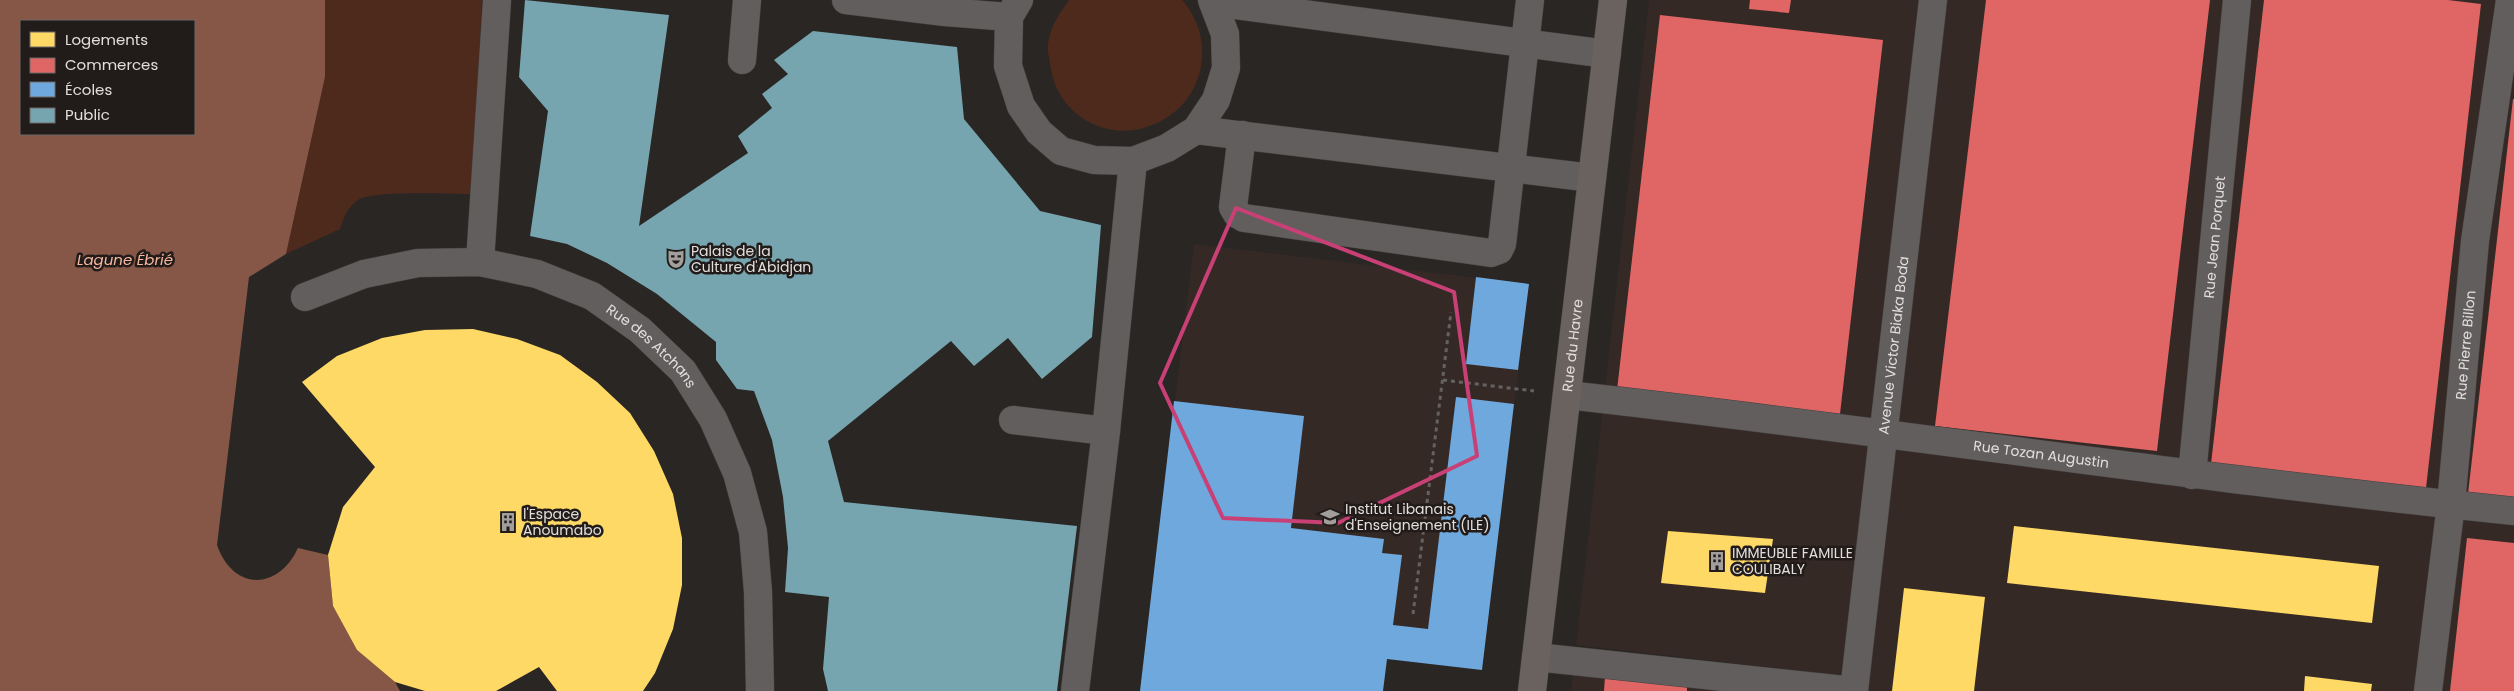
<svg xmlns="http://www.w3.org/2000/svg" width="2514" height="691" font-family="Poppins,sans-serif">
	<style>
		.built { fill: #352926 }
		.green { fill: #4e2a1d }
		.water { fill: #865747; fill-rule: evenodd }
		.homes { fill: #ffd966 }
		.shops { fill: #e06666 }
		.schools { fill: #6fa8dc }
		.public { fill: #76a5af }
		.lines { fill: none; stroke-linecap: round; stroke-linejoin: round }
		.minor-casing { stroke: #44403f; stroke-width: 29 }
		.major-casing { stroke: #44403f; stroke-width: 29 }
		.path { stroke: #646261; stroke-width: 3; stroke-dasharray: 4 4; stroke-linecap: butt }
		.minor { stroke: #615e5d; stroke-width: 28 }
		.major { stroke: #6a625e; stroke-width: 28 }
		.marked { fill: none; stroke: #c84075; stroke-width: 4; stroke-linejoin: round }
		.labels { text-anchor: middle; stroke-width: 5; stroke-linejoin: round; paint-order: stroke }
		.street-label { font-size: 14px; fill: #e2dedd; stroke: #211b19 }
		.poi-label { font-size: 14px; fill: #e2dedd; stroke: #211b19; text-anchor: start }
		.water-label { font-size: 15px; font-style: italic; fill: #f8b7a1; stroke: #211b19 }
	</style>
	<rect width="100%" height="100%" fill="#292624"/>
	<path class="built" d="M1649,0H2514V691H1825L1827,674L1576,645Z
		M1194,244L1529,284L1482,670L1147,630Z
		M1573,674L1727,691H1571Z"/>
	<path class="green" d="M325,0H482L472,194C450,194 373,190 358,200C347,208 344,217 340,229L286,254L325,77Z
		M1069,0H1182C1199,19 1205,42 1201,67C1197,87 1186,105 1169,116C1121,150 1056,122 1050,63C1049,57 1047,50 1048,44C1050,27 1059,14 1069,0Z"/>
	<path class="water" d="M0,0H325V77L286,254L249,277L217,545C233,591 278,591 298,548L328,555L333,606L357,650L395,682L400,691H0ZM21,21H194V134H21Z"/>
	<path class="homes" d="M473,329L517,339L560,355L597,382L630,413L654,451L673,494L682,538V585L673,629L655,673L643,691H557L539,667L496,691H425L395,682L357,650L333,606L328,555L343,507L375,467L302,382L337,356L382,338L425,330Z
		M2014,526L2379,566L2372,623L2007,583Z
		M1668,531L1773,539L1765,593L1661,583Z
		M1904,588L1985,597L1974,691H1892Z
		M2305,676L2372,684L2371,691H2304Z"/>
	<path class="shops" d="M1750,0H1791L1789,13L1749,9Z
		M1986,0H2210L2157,451L1935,426Z
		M2264,0H2448L2481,4L2426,488L2211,464Z
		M1660,15L1883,40L1840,414L1617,390Z
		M2513,99H2514V499L2468,494Z
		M2467,538L2514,543V691H2450Z
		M1605,677L1687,686V691H1604Z"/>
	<path class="schools" d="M1476,277L1529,284L1518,370L1466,364Z
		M1456,397L1514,404L1482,670L1387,659L1383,691H1140L1174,401L1304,416L1291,528L1384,539L1382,553L1402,555L1393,625L1428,629Z"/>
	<path class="public" d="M525,0L669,15L639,226L748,153L738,136L772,108L762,94L788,74L774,60L813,31L957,47L964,119L1040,211L1101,225L1092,337L1042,379L1008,338L974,366L951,341L828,441L844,502L1077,526L1057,691H828L823,669L829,597L785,592L788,548L783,497L772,440L754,391L737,389L716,360V342L657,294L607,263L567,244L530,236L548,111L519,77Z"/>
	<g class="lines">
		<g class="minor-casing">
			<g id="minor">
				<path d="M846,0L945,12L1009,17"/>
				<path d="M1019,0L1009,17L1008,66L1021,106L1039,132L1061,151L1094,160L1133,161L1167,148L1196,130L1216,100L1226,68L1225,34L1212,0"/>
				<path d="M1213,2L1607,54"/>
				<path d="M742,60L747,0"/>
				<path d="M1196,130L1592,178"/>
				<path d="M1242,135L1233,207L1237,214L1244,218L1491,253L1499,250L1502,244L1530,0"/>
				<path d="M480,262L497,0"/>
				<path id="s1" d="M305,297L364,274L418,263L480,262L537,274L592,296L640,330L683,371L713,419L737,473L753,532L758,592L760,691"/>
				<path id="s2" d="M1567,395C1883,430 2197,479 2514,511"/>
				<path d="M1013,420L1106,431"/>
				<path id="s3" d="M2192,475L2237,0"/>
				<path d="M1536,657L1854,691"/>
				<path d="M1075,691L1106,431L1133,161"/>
				<path id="s4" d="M1854,691L1933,0"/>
				<path id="s5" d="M2428,691L2451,504L2475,241L2510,0"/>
			</g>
		</g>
		<g class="major-casing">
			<g id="major">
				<path id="s6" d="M1532,691L1613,0"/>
			</g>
		</g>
		<path class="path" d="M1443,380L1534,391
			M1413,614L1451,312"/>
		<use href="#minor" class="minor"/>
		<use href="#major" class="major"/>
	</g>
	<path class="marked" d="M1236,208L1454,292L1477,456L1338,523L1223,518L1160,383Z"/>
	<defs>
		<g id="theatre-bare" transform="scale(1.5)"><path d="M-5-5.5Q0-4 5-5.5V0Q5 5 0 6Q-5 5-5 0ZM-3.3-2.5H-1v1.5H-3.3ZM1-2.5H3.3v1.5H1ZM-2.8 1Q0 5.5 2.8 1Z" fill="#a19e9c" stroke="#211b19" stroke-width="2.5" paint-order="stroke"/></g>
		<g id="school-bare" transform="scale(1.5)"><path d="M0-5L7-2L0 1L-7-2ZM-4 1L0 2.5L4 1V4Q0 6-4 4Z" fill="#a19e9c" stroke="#211b19" stroke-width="2.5" paint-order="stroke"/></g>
		<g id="building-bare" transform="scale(1.5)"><path d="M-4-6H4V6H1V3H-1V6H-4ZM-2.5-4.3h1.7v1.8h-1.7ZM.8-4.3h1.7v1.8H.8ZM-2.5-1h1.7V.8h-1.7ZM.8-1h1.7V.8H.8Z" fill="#a19e9c" stroke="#211b19" stroke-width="2.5" paint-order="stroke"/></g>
	</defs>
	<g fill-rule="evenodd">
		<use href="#theatre-bare" x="676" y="259"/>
		<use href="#school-bare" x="1330" y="517"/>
		<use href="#building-bare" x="508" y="522"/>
		<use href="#building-bare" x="1717" y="561"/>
	</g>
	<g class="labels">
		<g class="street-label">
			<text dy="5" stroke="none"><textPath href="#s3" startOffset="239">Rue Jean Porquet</textPath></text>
			<text dy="5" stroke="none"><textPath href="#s5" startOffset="348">Rue Pierre Billon</textPath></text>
			<text dy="5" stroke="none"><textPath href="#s6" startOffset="348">Rue du Havre</textPath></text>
			<text dy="5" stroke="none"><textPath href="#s4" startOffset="348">Avenue Victor Biaka Boda</textPath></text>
			<text dy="5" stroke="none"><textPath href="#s1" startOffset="376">Rue des Atchans</textPath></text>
			<text dy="5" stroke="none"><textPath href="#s2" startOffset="478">Rue Tozan Augustin</textPath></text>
		</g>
		<g class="poi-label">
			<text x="691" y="256">Palais de la<tspan x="691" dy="16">Culture d'Abidjan</tspan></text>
			<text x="1345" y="514">Institut Libanais<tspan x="1345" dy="16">d'Enseignement (ILE)</tspan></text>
			<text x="523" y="519">l'Espace<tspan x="523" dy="16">Anoumabo</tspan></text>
			<text x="1732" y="558">IMMEUBLE FAMILLE<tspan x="1732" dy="16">COULIBALY</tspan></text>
		</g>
		<g class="water-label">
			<text x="125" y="265">Lagune Ébrié</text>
		</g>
	</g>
	<rect x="20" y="20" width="175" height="115" fill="#211b19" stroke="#6e6967"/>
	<rect x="30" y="32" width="25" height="15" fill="#ffd966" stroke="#6e6967"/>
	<text x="65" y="45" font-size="15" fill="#e2dedd">Logements</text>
	<rect x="30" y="58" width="25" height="15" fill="#e06666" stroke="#6e6967"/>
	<text x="65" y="70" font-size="15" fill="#e2dedd">Commerces</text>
	<rect x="30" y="82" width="25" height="15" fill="#6fa8dc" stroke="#6e6967"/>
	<text x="65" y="95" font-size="15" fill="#e2dedd">Écoles</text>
	<rect x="30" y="108" width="25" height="15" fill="#76a5af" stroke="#6e6967"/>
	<text x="65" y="120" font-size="15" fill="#e2dedd">Public</text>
</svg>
